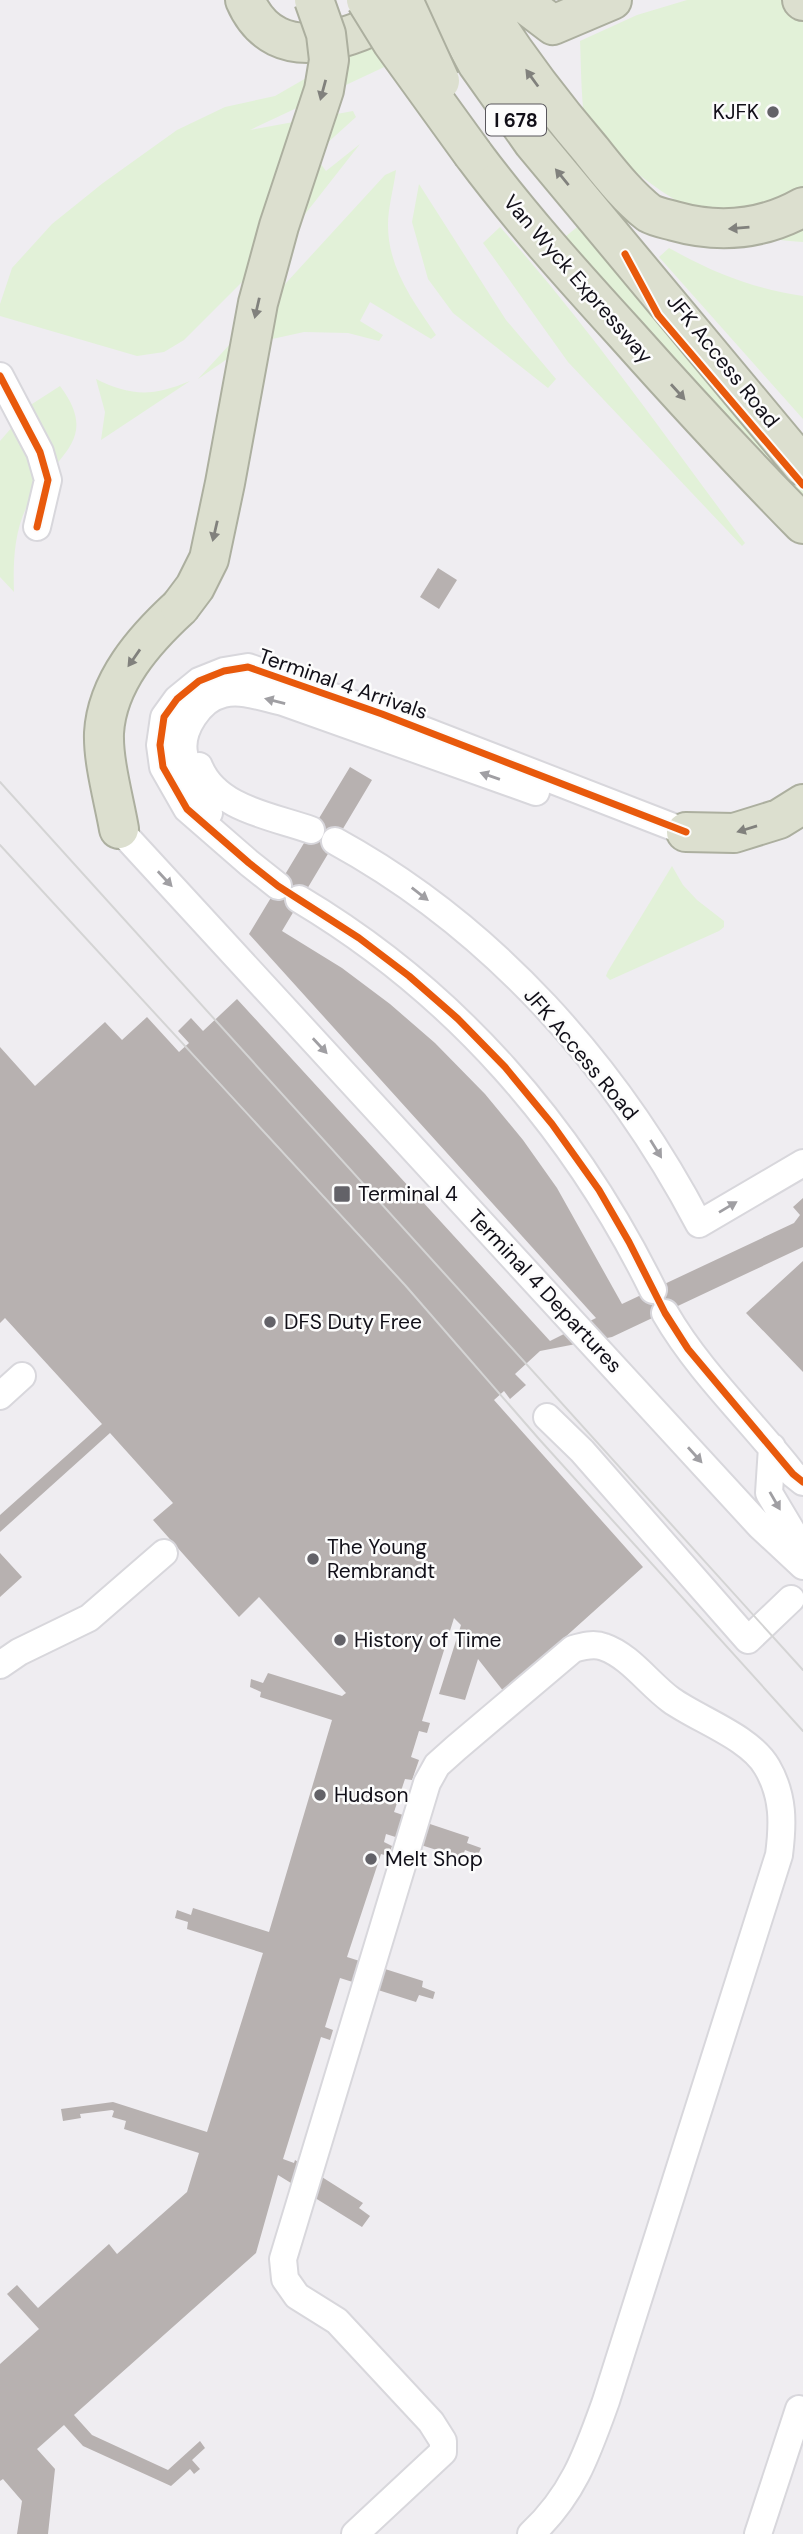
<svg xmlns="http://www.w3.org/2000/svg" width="803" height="2534" font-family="'DM Sans',sans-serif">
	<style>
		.built { fill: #efedf1 }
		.green { fill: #e2f1d8 }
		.building { fill: #b7b1b0 }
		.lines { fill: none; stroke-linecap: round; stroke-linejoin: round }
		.minor-casing { stroke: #d8d7dc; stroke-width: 30 }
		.highway-casing { stroke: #acaf9f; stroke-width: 42 }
		.minor { stroke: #fff; stroke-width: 26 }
		.highway { stroke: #dcdfcf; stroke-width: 38 }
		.tram { stroke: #d4d4d4; stroke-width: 2 }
		.highway-bridge-casing { stroke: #acaf9f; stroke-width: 42; stroke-linecap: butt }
		.highway-bridge { stroke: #dcdfcf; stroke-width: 38 }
		.cycleway-casing { stroke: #fcfcfc; stroke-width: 11 }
		.cycleway { stroke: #e8590c; stroke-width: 7 }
		.oneway { fill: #81817d }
		.oneway2 { fill: #a09fa3 }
		.poi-dot { fill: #636268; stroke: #fcfcfc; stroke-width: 2.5 }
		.labels { text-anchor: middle; stroke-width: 5; stroke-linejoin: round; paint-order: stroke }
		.shield { fill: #fcfcfc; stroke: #58565c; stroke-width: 2 }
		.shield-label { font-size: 19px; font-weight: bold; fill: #110f18 }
		.poi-label { font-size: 21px; fill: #110f18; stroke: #fcfcfc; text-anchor: start }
		.street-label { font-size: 21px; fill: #110f18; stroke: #fcfcfc }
	</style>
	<rect width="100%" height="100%" fill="#fcfcfc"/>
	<path class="built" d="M0,0H803V2534H0Z"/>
	<path class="green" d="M687,0H803V242C734,239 672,204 621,160C610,150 595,138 587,126C581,117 581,56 580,41L637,15Z
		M405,37L395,62L250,130L353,111L356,117L314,155L326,171L360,144L302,218L251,273L184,340L164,352L137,356L0,316V304L12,268L52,224L103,183L177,130L225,107L275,96L334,62Z
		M396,170C394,187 388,207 388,225C388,268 413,301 436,335L431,339L370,302L360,321L383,335L379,341L348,333L304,332L249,344L198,379L385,175Z
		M419,184L506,320L556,379L548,388L453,313L428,279L412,222Z
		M582,223L803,478V501L639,324L565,237Z
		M500,227C589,326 665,437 745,543L742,546L568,362L483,243Z
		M669,248C714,273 751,288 803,296V419L659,257Z
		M96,379C132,397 154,396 190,381L101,440L105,412Z
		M60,386C102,442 53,455 29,502C14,530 13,561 14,592L0,577V441L32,404Z
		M672,866L683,885L697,900L724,921V927L719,931L610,980L606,976L608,971Z"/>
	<path class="building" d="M438,568L457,580L439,609L420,597Z
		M350,767L372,780L282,931L342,968L390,1004L435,1043L485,1094L523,1140L557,1188L622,1304L794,1223L800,1215L793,1207L803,1198V1247L612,1337L540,1351L515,1374L526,1385L510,1399L504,1391L494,1400L643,1567L504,1692L478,1659L465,1700L439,1694L461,1625L454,1618L422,1721L430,1723L427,1733L419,1731L411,1757L419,1760L412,1780L405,1779L394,1812L469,1837L467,1843L481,1848L478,1855L465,1850L462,1858L386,1834L384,1842L392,1846L388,1856L381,1854L347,1957L423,1981L422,1987L435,1992L433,1999L419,1995L416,2002L340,1978L325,2027L333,2030L330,2040L321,2037L283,2159L294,2163L295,2160L363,2203L359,2208L370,2216L362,2227L278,2175L256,2253L74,2415L92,2435L168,2470L200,2441L205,2448L192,2460L200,2469L194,2474L190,2469L171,2486L83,2446L64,2425L37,2449L55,2469L48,2534H17L22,2501L3,2479L0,2481V2364L39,2329L7,2294L17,2285L38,2308L109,2244L117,2254L187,2192L199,2153L124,2129L126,2121L112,2117L114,2111L112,2110L80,2114L81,2118L63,2121L61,2109L113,2102L207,2132L263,1953L187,1929L188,1922L175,1918L177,1910L191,1915L193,1908L269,1932L332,1720L260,1697L261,1692L250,1687L251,1679L263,1683L268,1673L342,1696L346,1693L259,1597L239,1617L153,1520L173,1503L110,1433L0,1532V1515L102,1424L5,1318L0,1323V1047L35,1086L105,1022L122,1040L147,1017L179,1052L189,1043L178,1031L191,1018L203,1031L237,999L550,1341L596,1318L249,934Z
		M803,1261V1372L746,1313Z
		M0,1553L22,1577L0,1597Z"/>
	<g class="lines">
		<g class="minor-casing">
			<path id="minor" d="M0,376L40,452L48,480L37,527
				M199,766C216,809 272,816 311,830
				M209,813C198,795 187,774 184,753C180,730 200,699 223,694C242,689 264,698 283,702L536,792
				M119,829L760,1526L803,1566
				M335,841C492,927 616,1066 699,1224L803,1163
				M278,886L249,863L187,809L163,767L160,745L164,717L177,699L199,681L224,671L248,667L382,714L686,832
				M299,899C455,992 573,1128 653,1290
				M665,1313C699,1372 751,1420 793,1474L803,1482
				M0,1396L22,1376
				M547,1417L582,1451L748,1640L791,1599
				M772,1447L769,1493L803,1550
				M0,1665L19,1652L89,1618L164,1553
				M355,2534L443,2452V2441L431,2422L337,2321L297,2296L285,2279L283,2259L427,1783L437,1765L456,1748L573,1649C583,1646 594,1643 604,1647C630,1656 649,1684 671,1700C699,1720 750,1737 767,1767C784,1796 783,1824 779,1855L606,2401C587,2454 573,2495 531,2534
				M758,2534L799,2409"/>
		</g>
		<g class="highway-casing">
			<path id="highway" d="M245,0C277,74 359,36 409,7
				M443,0L477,63L533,142L803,466
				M480,0C513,53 550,102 591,150C608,171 627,196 649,213C656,217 667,219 674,221C720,234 762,230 803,207
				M520,0L553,25L612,0
				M802,0L803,1
				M473,154C520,217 572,275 625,333C683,398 742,462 803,524
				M119,829C114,800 103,762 104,733C107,682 144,640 180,607
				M686,832L734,833L779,819L803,804"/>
		</g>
		<use href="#minor" class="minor"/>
		<use href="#highway" class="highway"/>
		<path class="tram" d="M0,782L803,1670
			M0,845L405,1285L539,1439L803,1731"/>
		<g class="highway-bridge-casing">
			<path id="highway-bridge" d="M366,0L392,42L473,154
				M403,0L440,81
				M180,607L195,587L209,559L225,483L258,303L279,226L324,90L329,60L326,34L314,0"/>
		</g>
		<use href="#highway-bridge" class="highway-bridge"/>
		<g class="cycleway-casing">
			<path id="cycleway" d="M625,254L658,315L803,485
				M0,376L40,452L48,480L37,527
				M686,832L382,714L248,667L224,671L199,681L177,699L164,717L160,745L163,767L187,809L249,863L278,886L359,938L409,976L458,1019L505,1067L552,1124L599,1190L629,1242L665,1313L688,1349L793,1474L803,1482"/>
		</g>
		<use href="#cycleway" class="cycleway"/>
	</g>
	<defs><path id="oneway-solid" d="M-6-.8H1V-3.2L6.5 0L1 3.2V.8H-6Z" transform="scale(1.75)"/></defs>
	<g class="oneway">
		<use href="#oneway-solid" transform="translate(532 78) rotate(-126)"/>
		<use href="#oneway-solid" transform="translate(323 90) rotate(105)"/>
		<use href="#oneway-solid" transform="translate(562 177) rotate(-129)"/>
		<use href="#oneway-solid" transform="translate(739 228) rotate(175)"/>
		<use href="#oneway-solid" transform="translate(257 308) rotate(103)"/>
		<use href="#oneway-solid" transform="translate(678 392) rotate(48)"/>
		<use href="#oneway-solid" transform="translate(215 531) rotate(103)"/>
		<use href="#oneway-solid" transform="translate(134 658) rotate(125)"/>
		<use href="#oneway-solid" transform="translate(747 829) rotate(163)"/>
	</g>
	<g class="oneway2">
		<use href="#oneway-solid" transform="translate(275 701) rotate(-166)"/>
		<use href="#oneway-solid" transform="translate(490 776) rotate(-161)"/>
		<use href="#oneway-solid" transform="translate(165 879) rotate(47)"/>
		<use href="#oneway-solid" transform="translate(420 894) rotate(38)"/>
		<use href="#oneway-solid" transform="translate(320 1046) rotate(47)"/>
		<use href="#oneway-solid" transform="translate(656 1149) rotate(58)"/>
		<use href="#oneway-solid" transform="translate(728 1207) rotate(-31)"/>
		<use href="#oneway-solid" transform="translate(695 1455) rotate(48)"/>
		<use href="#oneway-solid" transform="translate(775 1501) rotate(60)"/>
	</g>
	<g class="poi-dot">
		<circle cx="773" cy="112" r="7"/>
		<rect x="333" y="1185" width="18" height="18" rx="3.5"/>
		<circle cx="270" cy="1322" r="7"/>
		<circle cx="313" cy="1559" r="7"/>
		<circle cx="340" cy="1640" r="7"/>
		<circle cx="320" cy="1795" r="7"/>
		<circle cx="371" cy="1859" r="7"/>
	</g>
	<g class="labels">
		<rect class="shield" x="486" y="104.5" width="60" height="31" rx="5"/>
		<g class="shield-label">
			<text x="516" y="127">I 678</text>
		</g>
		<g class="poi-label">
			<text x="759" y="119" text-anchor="end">KJFK</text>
			<text x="358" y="1201">Terminal 4</text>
			<text x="284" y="1329">DFS Duty Free</text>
			<text x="327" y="1554">The Young<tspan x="327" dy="24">Rembrandt</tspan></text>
			<text x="354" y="1647">History of Time</text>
			<text x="334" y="1802">Hudson</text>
			<text x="385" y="1866">Melt Shop</text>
		</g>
		<g class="street-label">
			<text transform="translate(578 279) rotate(49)" y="7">Van Wyck Expressway</text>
			<text transform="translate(723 361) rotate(51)" y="7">JFK Access Road</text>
			<text transform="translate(343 684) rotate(19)" y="7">Terminal 4 Arrivals</text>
			<text transform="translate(581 1054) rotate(50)" y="7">JFK Access Road</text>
			<text transform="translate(545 1291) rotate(47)" y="7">Terminal 4 Departures</text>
		</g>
	</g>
</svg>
